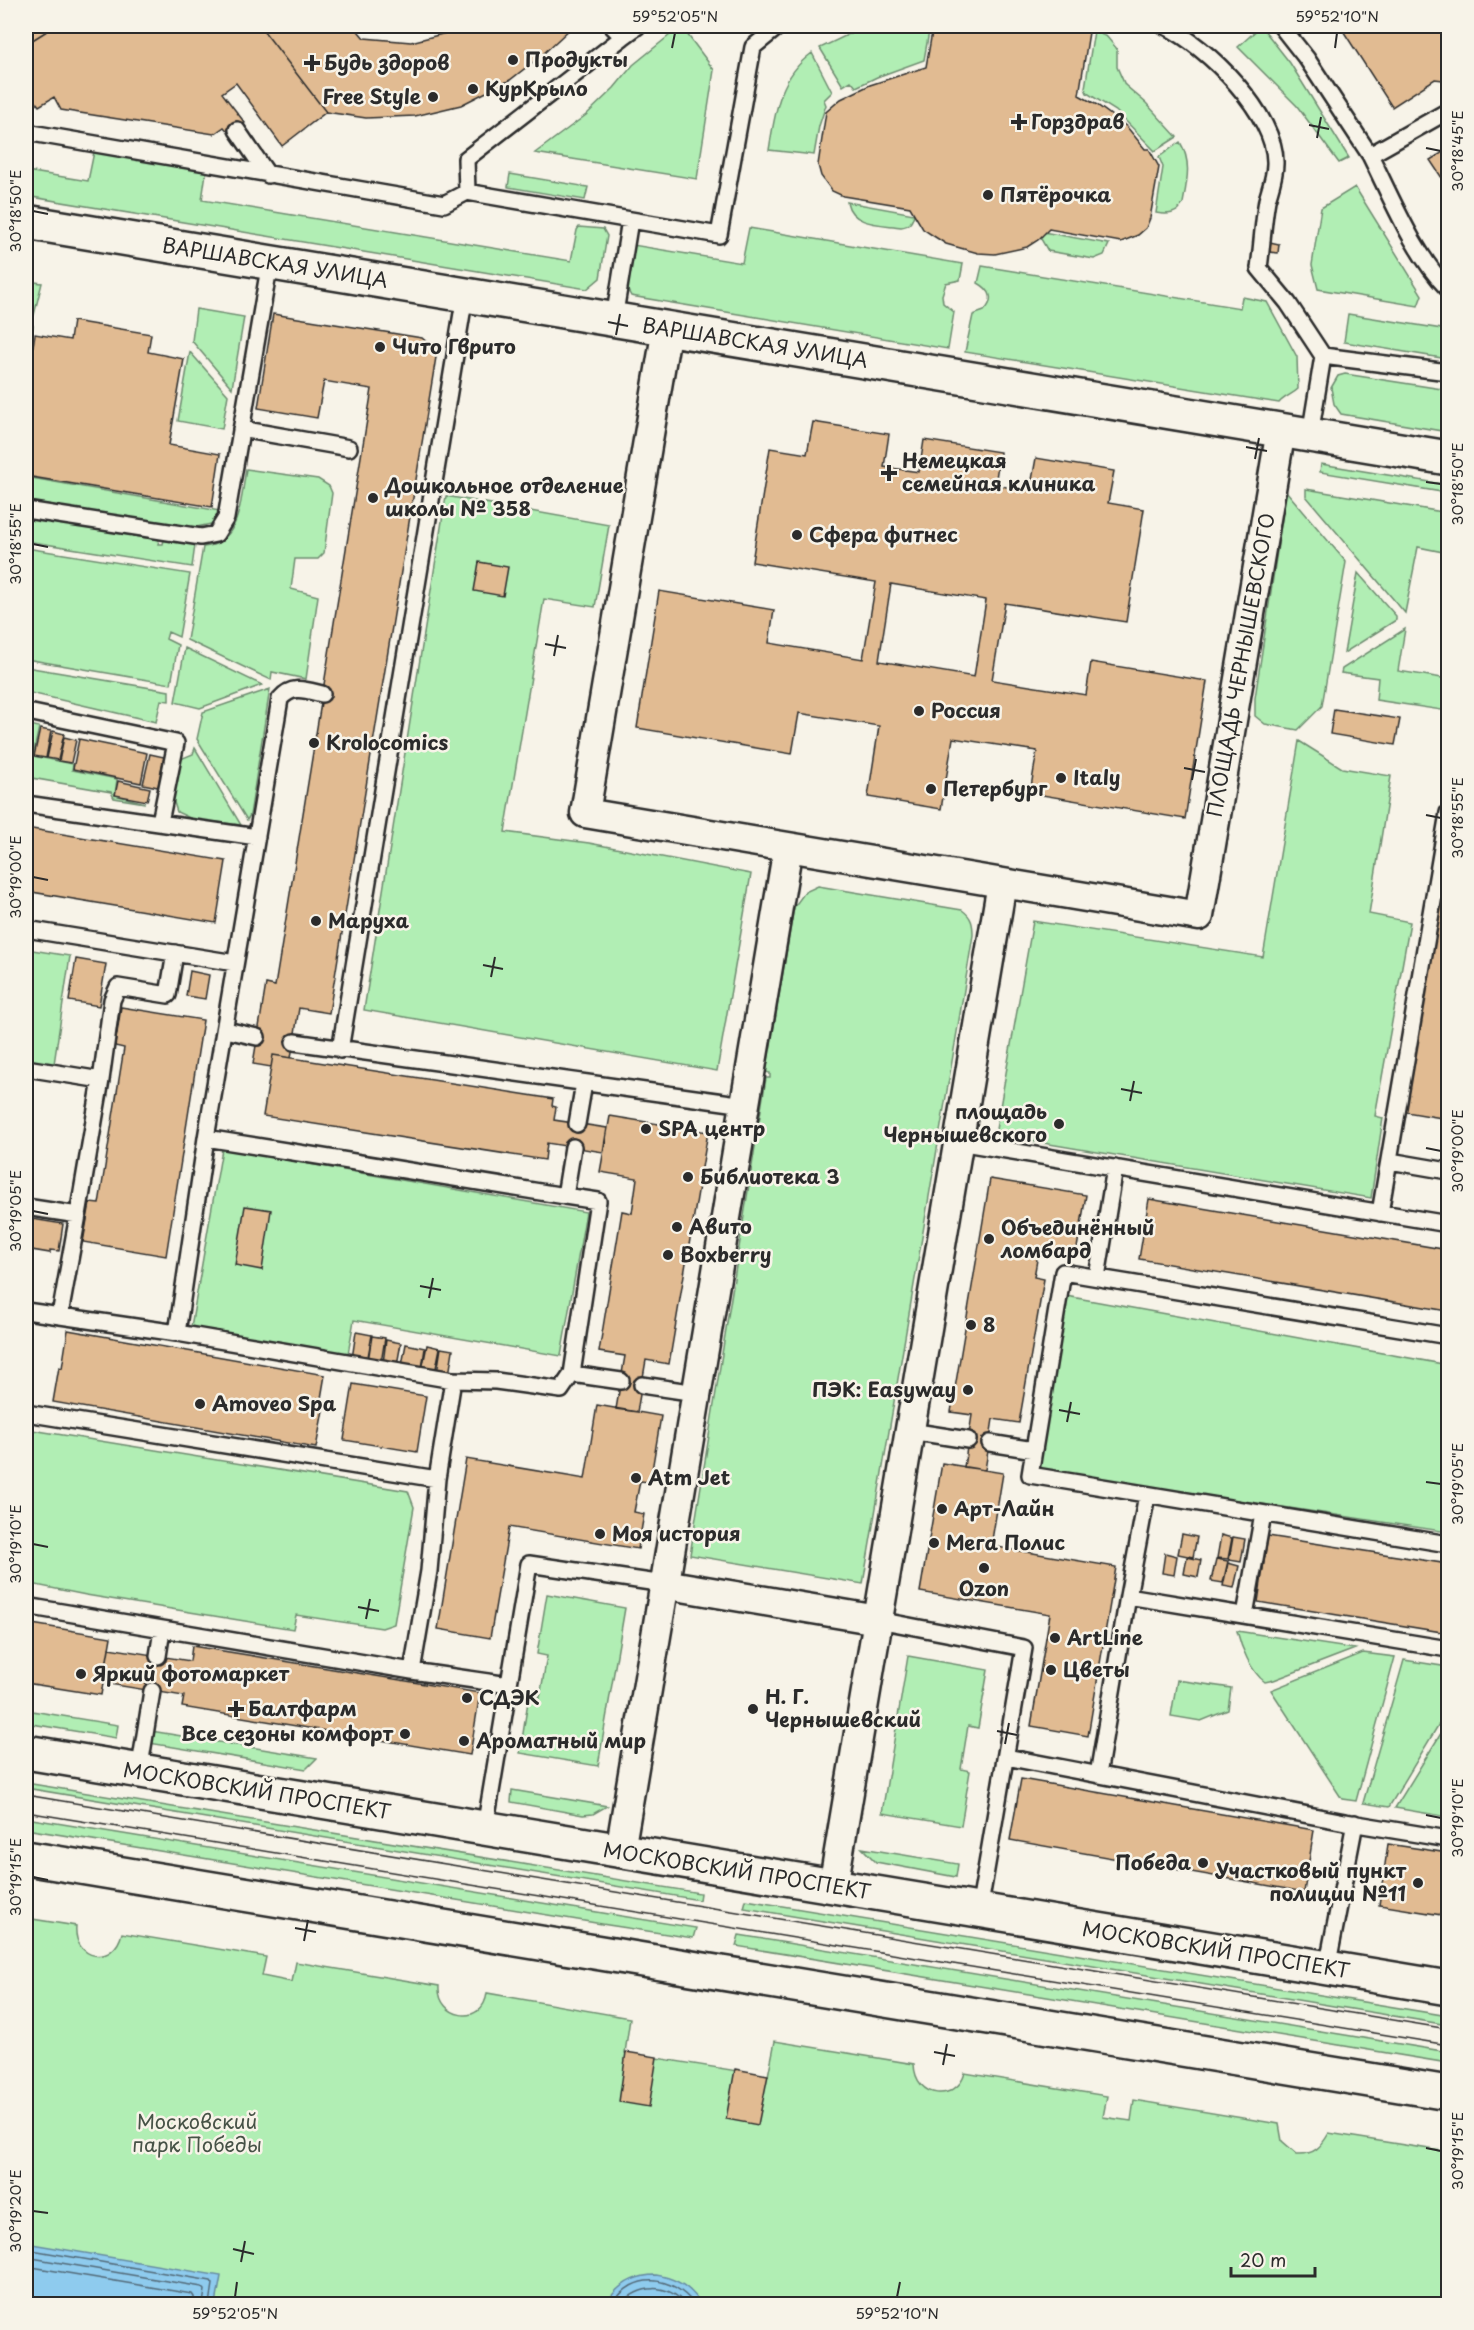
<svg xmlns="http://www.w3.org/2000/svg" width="1474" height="2330" font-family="'Playpen Sans',sans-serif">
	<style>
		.green { fill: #b1eeb4; stroke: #6e8c70; stroke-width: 1.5 }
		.water { fill: #8ecbee; stroke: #668ba0; stroke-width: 1.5 }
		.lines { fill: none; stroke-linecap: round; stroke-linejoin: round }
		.shore { stroke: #536b79; stroke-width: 1.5 }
		.building { fill: #e1bb92; stroke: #2b2b2b; stroke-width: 1.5; fill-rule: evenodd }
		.service-casing { stroke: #2b2b2b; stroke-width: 20 }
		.minor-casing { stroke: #2b2b2b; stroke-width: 33 }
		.tertiary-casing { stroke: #2b2b2b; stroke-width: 38 }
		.primary-casing { stroke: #2b2b2b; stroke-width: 38 }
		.service { stroke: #f7f3e8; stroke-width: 15 }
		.minor { stroke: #f7f3e8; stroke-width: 28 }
		.tertiary { stroke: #f7f3e8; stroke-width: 33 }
		.primary { stroke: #f7f3e8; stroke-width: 33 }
		.tram { stroke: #2b2b2b; stroke-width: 1.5 }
		.ticks { fill: none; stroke: #2b2b2b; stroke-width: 2 }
		.poi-dot { fill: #2b2b2b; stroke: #f7f3e8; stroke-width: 2 }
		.labels { text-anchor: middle; stroke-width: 5; stroke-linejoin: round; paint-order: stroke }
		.poi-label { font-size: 20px; font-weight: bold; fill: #2b2b2b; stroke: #f7f3e8; text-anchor: start }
		.street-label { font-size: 20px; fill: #2b2b2b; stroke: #f7f3e8 }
		.park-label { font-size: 20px; fill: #465246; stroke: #f7f3e8 }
		.neatline { fill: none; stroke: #2b2b2b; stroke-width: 2 }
		.ticks-label { font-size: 15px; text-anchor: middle; fill: #2b2b2b }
	</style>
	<rect width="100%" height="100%" fill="#f7f3e8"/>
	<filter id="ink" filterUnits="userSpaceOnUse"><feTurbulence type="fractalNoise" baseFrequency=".0167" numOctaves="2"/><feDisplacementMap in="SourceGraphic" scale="12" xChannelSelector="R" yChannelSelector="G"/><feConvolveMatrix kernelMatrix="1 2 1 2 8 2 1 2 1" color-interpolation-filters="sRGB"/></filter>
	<g filter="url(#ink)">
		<path class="green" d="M681,26L714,70L697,179L535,153L586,115L614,88L633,65Z
			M866,26H930L924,60L877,77L856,87L851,81L843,86L820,48Z
			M1261,26L1290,63L1349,158L1339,163L1297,106L1238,47Z
			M1094,31L1107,37L1117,49V67L1125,85L1146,103L1177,137L1155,151L1116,111L1087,93L1085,88Z
			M812,53L832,92L824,100L826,105L819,126L814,155L769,150C775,113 779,77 812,53Z
			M1180,142C1192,162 1187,181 1183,203C1178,215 1167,215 1156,213L1163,167L1159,157Z
			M95,147L207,166L202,200L571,261L577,230L579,227L603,229L607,236L600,278L587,289L26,196V171L88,181Z
			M510,174L588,187L585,200L508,187Z
			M1355,187L1422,295L1418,306L1318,289L1312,265L1321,208Z
			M847,202L914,214C912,222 910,226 901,227C881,224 852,226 847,202Z
			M749,228L963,264L960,280L946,283L942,295L943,303L954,312L948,349L631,296L625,285L633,245L742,263Z
			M1043,232L1109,244L1104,255L1094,259L1048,251L1041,239Z
			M982,266L1240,308L1242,297L1267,302L1297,357L1298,389C1292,395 1285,396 1279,403L965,352L973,315L984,311C995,300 991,290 978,283Z
			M26,281L42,283L34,315L26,319Z
			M196,309L244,317L232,388L192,341Z
			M1348,314L1448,330V359L1344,342Z
			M33,326L26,371V329Z
			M190,352L228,395L222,429L178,421Z
			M1345,374L1448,390V432L1341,414L1334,404L1331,388L1338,376Z
			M1321,464L1448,485V493L1320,472Z
			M246,469L318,479L329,486L332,493L324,553L318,559H295L291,589L318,596L306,679L272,672L271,680L187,640L203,547C241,544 241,498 246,469Z
			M26,477L220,511L211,524L192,528L26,501Z
			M1306,489L1448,513V553L1418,547L1405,613L1306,496Z
			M1286,491L1346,562L1322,706L1298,730L1265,724L1255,716V698Z
			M446,496L609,525L595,607L544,599L505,832L589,843L751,874L717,1071L364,1010Z
			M26,517L159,540L158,544H163L164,540L195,545L192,567L26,541Z
			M26,548L190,574L179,637L168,632L166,639L178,645L171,684L26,659Z
			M1358,573L1396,616V620L1344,653Z
			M1405,629L1398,671L1448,679V711L1376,700L1378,678L1341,673L1342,669Z
			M185,648L262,685L200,708L175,702Z
			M26,667L169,691V701L161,700L156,722L26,692Z
			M270,689L250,815L247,820L197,739L203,712Z
			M26,724L39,727L33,756L73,764L72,770L117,779L115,795L145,803L114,798L111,792L26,777Z
			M1299,741L1342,768L1391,776L1369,914L1410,922L1375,1116L1383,1118L1371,1198L995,1135L1033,921L1263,957Z
			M195,748L241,825L192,819L177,812L173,799L180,762L183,758L193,754Z
			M818,886L962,910C972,917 973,924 973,935L958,1026L863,1584L690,1555L766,1078H770V1073L766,1072L794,907L805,892Z
			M26,949L70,956L54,1064L26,1060Z
			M222,1149L586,1212L561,1356L354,1320L348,1354L191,1327Z
			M1066,1296L1448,1365V1532L1038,1470Z
			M26,1429L408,1491L414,1507L394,1624L382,1628L296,1615L293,1629L86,1595L26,1583Z
			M547,1594L625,1608L598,1766L520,1753L529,1695L540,1697L547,1656L537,1654Z
			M1237,1631L1355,1649L1274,1680L1265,1682C1251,1672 1241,1647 1237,1631Z
			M1363,1653L1395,1657L1356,1801L1342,1799L1271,1690Z
			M908,1656L988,1670L978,1728L968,1726L961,1769L970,1771L961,1826L882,1813Z
			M1404,1660L1448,1667V1709L1389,1807L1363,1803Z
			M1177,1680L1231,1688L1228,1710L1201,1721L1171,1716Z
			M26,1710L118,1725L116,1738L26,1723Z
			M1448,1722V1817L1395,1808Z
			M151,1731L317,1758L306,1769L149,1743Z
			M26,1783L700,1893L699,1900L26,1788Z
			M512,1790L607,1806L593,1814L583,1815L511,1802Z
			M26,1818L609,1914L696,1928L693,1938L608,1925L26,1829Z
			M862,1848L958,1864L956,1877L876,1862Z
			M746,1900L1448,2016V2025L744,1908Z
			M26,1918L76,1926C73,1961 114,1967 122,1933L266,1957L262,1976L292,1982L296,1962L439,1986C437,2019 483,2027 487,1993L630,2018L625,2053L768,2076L775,2041L914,2064C915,2100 957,2102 965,2073L1107,2096L1103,2117L1131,2121L1134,2100L1279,2124L1282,2141L1297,2154C1314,2155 1321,2147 1329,2133L1448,2152V2304H26Z
			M739,1935L1448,2052V2063L736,1946Z"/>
		<path class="water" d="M26,2243L221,2276L216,2304H26Z
			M656,2275C676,2278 691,2287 701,2304H606C617,2285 634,2275 656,2275Z"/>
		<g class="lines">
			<path class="shore" d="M26,2249L211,2281L213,2284L210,2304
				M26,2257L202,2287L205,2290L203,2304
				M26,2266L192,2294L194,2297V2304
				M613,2304C633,2270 673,2276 694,2304
				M621,2304C640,2284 667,2283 685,2304"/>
		</g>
		<path class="building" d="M26,26H55L26,44Z
			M55,26H260L326,112L282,146L236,83L222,93L245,123L231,135L224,127L214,134L61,110L54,97L39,106L30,94L26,96V44Z
			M260,26H354L364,38L411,42L458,30L463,26H573L542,55L510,80L461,105L415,116L366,118L326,112Z
			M933,26H1090L1079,95L1097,105L1127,127L1145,149H1149L1159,167L1150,218L1146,228L1138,235L1121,242L1049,229L1038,240L1027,247L995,254L978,253L946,244L932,235L923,229L910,207L843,196L832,191L821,176L818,165L826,112L841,99L870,85L926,67Z
			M1340,26H1448V76L1443,80L1435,79L1392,107Z
			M1448,149V187L1430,160Z
			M1270,242L1279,244L1278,253L1269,252Z
			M273,314L422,338L431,346L436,357L329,1013L299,1008L291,1058L273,1055L271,1067L253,1064L266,984L275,986L372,389L324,381L317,418L258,408Z
			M73,321L151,334L148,352L184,359L169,445L220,454L212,507L26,476V389L35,334L70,340Z
			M813,422L889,434L884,467L919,472L924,440L1000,452L995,485L1030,491L1036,458L1114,471L1108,503L1144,509L1126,622L1005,603L992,680L1086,695L1091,662L1207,681L1185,819L1030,793L1037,751L953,738L941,809L868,797L879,726L799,713L792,754L637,728L659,591L774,610L769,643L863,659L876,582L752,562L770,448L807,454ZM891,584L986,600L974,677L879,661Z
			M479,562L508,567L503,596L474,591Z
			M1334,709L1400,719L1395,745L1330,734Z
			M40,729L51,731L46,758L34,756Z
			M53,731L64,734L58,760L47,758Z
			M64,737L76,740L71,763L59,761Z
			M79,739L147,753L141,783L73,769Z
			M150,754L164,757L158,787L143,784Z
			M118,781L150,788L147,801L115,795Z
			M26,828L226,861L216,923L26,891Z
			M1448,861V1119L1406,1112Z
			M76,959L106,964L99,1006L69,1001Z
			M190,971L209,975L205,999L186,996Z
			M121,1007L203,1020L166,1256L83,1242L90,1203L99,1204L124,1048L115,1046Z
			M273,1055L553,1099L552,1106L556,1107L554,1120L607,1128L603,1152L547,1143L545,1160L263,1116Z
			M610,1116L708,1132L669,1364L646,1360L637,1412L616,1409L625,1356L599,1352L622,1211L632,1213L637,1178L600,1172Z
			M990,1179L1086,1195L1076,1254L1039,1248L1034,1277L1044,1279L1019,1423L993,1419L985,1470L964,1467L972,1415L951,1412Z
			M1149,1199L1448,1250V1311L1139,1259Z
			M245,1206L271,1210L262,1270L235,1265Z
			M26,1218L63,1224L59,1251L50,1250V1253L26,1249Z
			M68,1330L325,1375L319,1410H323L316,1448L53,1402L59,1367L62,1368Z
			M356,1332L372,1335L367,1362L352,1359Z
			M372,1336L385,1338L381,1363L368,1361Z
			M386,1340L401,1343L397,1365L383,1363Z
			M406,1344L425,1348L422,1368L402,1365Z
			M427,1345L440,1348L435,1373L422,1370Z
			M441,1348L453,1350L449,1375L437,1373Z
			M353,1384L426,1396L417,1452L344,1440Z
			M597,1405L661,1416L650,1482L640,1481L634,1512L644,1514L638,1549L509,1527L490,1638L438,1629L466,1459L585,1479Z
			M942,1463L1003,1473L991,1546L1116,1567L1088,1736L1031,1726L1050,1614L920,1592Z
			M1182,1534L1197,1537L1193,1557L1178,1554Z
			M1221,1535L1232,1538L1228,1559L1217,1558Z
			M1268,1536L1448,1564V1633L1258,1602Z
			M1233,1537L1245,1539L1241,1562L1229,1560Z
			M1165,1553L1177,1556L1174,1575L1162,1573Z
			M1187,1557L1201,1560L1198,1577L1184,1574Z
			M1216,1559L1228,1561L1223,1583L1211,1581Z
			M1228,1563L1239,1566L1234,1588L1223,1586Z
			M26,1623L111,1637L101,1695L26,1683Z
			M192,1646L480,1693L470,1755L182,1707L184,1696L103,1683L109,1648L190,1661Z
			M1021,1779L1314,1830L1304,1892L1010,1840Z
			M1388,1844L1448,1853V1916L1379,1905Z
			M626,2052L657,2057L649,2107L619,2102Z
			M735,2069L768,2075L758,2125L726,2119Z"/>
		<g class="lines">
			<g class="service-casing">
				<path id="service" d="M1165,26C1207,46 1277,115 1275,164C1275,176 1270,189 1267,200C1263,222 1262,246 1259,268L1288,303L1323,356L1310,435
					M1281,26L1307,59L1370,155
					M623,37L638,26
					M1448,111L1370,155C1392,199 1414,254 1448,289
					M237,130L268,175
					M26,132L444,204L467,192L719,235L753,47L779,26
					M467,192L466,159L623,37L612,26
					M614,319L630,220
					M1323,356L1448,372
					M241,429L349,448
					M26,510L201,537L216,534L226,518L270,262
					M28,712L176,743L160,822
					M26,804L257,837
					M26,929L235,963
					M226,1030L257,1037
					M294,1042L745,1105
					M340,1050L465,295
					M26,1068L101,1080L78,1215
					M101,1080L112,1000L118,987L168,995L175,953
					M577,1124L584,1083
					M206,1138L565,1196
					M958,1142L1448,1224
					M1390,1161L1448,1171
					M26,1207L78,1215L60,1315
					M1380,1213L1448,813
					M1097,1277L1115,1168
					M26,1311L177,1333L206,1138L280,699C292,684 306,690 322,694
					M177,1333L453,1380
					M572,1374L621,1381
					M642,1385L696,1393
					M26,1413L437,1479
					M910,1431L968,1440
					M990,1443L1034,1450L1030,1475L1448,1544
					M1034,1450L1063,1272L1448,1336
					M1128,1596L1147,1495
					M26,1606L412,1671L429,1571L437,1479L453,1380L496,1381L561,1390L572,1374L598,1201L565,1196L573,1147
					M1245,1615L1263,1514
					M878,1620L1024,1648L979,1911
					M158,1656L162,1630
					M412,1671L509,1685
					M1006,1757L1345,1822L1448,1839
					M139,1772L152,1691
					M1098,1775L1128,1596L1448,1649
					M485,1828L529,1564L664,1584
					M1327,1968L1355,1823"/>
			</g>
			<g class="minor-casing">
				<path id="minor" d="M667,328L585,813L1199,916L1281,430
					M664,1584L878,1620
					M620,1851L788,847
					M833,1887L1002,883"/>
			</g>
			<g class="tertiary-casing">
				<path id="tertiary" d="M26,222L1448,458"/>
			</g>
			<g class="primary-casing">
				<path id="primary" d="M26,1752L1448,1988
					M26,1858L1448,2093"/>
			</g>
			<use href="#service" class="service"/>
			<use href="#minor" class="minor"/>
			<use href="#tertiary" class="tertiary"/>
			<use href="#primary" class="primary"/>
			<path class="tram" d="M26,1795L1448,2029
				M26,1812L1448,2045"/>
		</g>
	</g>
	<path class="ticks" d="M672,48L675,33M1335,48L1337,33M1309,125L1329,129M1317,138L1321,117M1426,148L1441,151M33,211L48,214M608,322L628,326M616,335L620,314M1246,447L1267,451M1255,459L1259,438M1426,482L1441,484M33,544L48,547M545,644L566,648M554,656L558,635M1184,768L1205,772M1192,780L1196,759M1426,815L1441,818M33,877L48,880M483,965L503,969M491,977L495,957M1121,1089L1142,1093M1130,1101L1134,1081M1426,1148L1441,1151M33,1211L48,1214M420,1286L441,1290M429,1298L433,1278M1059,1410L1080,1414M1067,1422L1071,1402M1426,1482L1441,1484M33,1544L48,1547M358,1607L379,1611M366,1619L370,1599M997,1731L1017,1735M1005,1744L1009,1723M1426,1815L1441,1818M33,1877L48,1880M295,1928L316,1932M304,1941L308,1920M934,2052L955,2056M943,2065L947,2044M1426,2148L1441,2151M33,2211L48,2213M233,2249L254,2254M241,2262L245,2241M235,2297L237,2282M897,2297L900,2282"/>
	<g class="poi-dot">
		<circle cx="513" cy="60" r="6"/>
		<path d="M309 54h6v6h6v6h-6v6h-6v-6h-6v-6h6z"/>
		<circle cx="473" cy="89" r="6"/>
		<circle cx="433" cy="97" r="6"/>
		<path d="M1016 113h6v6h6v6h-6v6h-6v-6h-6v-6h6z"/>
		<circle cx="988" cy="195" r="6"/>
		<circle cx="380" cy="347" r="6"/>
		<path d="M886 464h6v6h6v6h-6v6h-6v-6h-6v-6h6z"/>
		<circle cx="373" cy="498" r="6"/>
		<circle cx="797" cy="535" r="6"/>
		<circle cx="919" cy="711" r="6"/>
		<circle cx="314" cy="743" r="6"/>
		<circle cx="1061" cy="778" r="6"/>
		<circle cx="931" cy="789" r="6"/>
		<circle cx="316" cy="921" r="6"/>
		<circle cx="1059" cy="1124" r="6"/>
		<circle cx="646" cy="1129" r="6"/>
		<circle cx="688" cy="1177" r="6"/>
		<circle cx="677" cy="1227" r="6"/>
		<circle cx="989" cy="1239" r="6"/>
		<circle cx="668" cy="1255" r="6"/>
		<circle cx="971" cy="1325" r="6"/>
		<circle cx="968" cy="1390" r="6"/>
		<circle cx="200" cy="1404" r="6"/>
		<circle cx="636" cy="1478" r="6"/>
		<circle cx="942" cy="1509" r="6"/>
		<circle cx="600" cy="1534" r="6"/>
		<circle cx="934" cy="1543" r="6"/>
		<circle cx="984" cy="1568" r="6"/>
		<circle cx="1055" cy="1638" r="6"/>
		<circle cx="1051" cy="1670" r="6"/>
		<circle cx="81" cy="1674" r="6"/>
		<circle cx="467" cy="1698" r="6"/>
		<path d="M233 1700h6v6h6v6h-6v6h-6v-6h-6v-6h6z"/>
		<circle cx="753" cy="1709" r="6"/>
		<circle cx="405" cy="1734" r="6"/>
		<circle cx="464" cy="1741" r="6"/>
		<circle cx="1203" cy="1863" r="6"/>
		<circle cx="1418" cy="1883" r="6"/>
	</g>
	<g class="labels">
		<g class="poi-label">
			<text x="525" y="67">Продукты</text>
			<text x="324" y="70">Будь здоров</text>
			<text x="485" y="96">КурКрыло</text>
			<text x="421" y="104" text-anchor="end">Free Style</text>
			<text x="1031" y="129">Горздрав</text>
			<text x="1000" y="202">Пятёрочка</text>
			<text x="392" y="354">Чито Гврито</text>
			<text x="902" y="468">Немецкая<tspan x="902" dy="23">семейная клиника</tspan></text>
			<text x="385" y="493">Дошкольное отделение<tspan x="385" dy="23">школы № 358</tspan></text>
			<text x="809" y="542">Сфера фитнес</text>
			<text x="931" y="718">Россия</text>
			<text x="326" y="750">Krolocomics</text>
			<text x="1073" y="785">Italy</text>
			<text x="943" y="796">Петербург</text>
			<text x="328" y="928">Маруха</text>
			<text x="1047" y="1119" text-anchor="end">площадь<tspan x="1047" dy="23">Чернышевского</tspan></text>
			<text x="658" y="1136">SPA центр</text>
			<text x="700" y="1184">Библиотека 3</text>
			<text x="689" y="1234">Авито</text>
			<text x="1001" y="1235">Объединённый<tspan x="1001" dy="23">ломбард</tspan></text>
			<text x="680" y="1262">Boxberry</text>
			<text x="983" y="1332">8</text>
			<text x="956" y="1397" text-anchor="end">ПЭК: Easyway</text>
			<text x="212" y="1411">Amoveo Spa</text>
			<text x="648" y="1485">Atm Jet</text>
			<text x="954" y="1516">Арт-Лайн</text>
			<text x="612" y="1541">Моя история</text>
			<text x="946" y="1550">Мега Полис</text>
			<text x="984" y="1596" text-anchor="middle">Ozon</text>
			<text x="1067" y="1645">ArtLine</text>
			<text x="1063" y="1677">Цветы</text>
			<text x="93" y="1681">Яркий фотомаркет</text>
			<text x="765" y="1704">Н. Г.<tspan x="765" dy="23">Чернышевский</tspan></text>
			<text x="479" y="1705">СДЭК</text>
			<text x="248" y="1716">Балтфарм</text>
			<text x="393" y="1741" text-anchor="end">Все сезоны комфорт</text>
			<text x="476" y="1748">Ароматный мир</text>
			<text x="1191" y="1870" text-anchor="end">Победа</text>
			<text x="1406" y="1878" text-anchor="end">Участковый пункт<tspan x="1406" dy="23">полиции №11</tspan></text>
		</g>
		<g class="street-label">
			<text transform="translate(275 263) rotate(9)" y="7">ВАРШАВСКАЯ УЛИЦА</text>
			<text transform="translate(755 343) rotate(9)" y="7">ВАРШАВСКАЯ УЛИЦА</text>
			<text transform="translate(1241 665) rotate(-80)" y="7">ПЛОЩАДЬ ЧЕРНЫШЕВСКОГО</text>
			<text transform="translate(257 1791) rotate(9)" y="7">МОСКОВСКИЙ ПРОСПЕКТ</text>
			<text transform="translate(737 1871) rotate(9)" y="7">МОСКОВСКИЙ ПРОСПЕКТ</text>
			<text transform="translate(1216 1950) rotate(9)" y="7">МОСКОВСКИЙ ПРОСПЕКТ</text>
		</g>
		<g class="park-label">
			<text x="197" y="2129">Московский<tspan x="197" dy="23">парк Победы</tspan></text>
		</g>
	</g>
	<rect width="1474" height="2330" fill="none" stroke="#f7f3e8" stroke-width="66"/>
	<path d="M1231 2267v9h84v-9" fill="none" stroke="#2b2b2b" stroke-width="3"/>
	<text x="1240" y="2267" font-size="18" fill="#2b2b2b" stroke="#f7f3e8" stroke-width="4.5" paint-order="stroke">20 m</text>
	<rect x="33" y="33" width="1408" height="2264" class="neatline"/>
	<g class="ticks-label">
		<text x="675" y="22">59°52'05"N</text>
		<text x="1337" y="22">59°52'10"N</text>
		<text transform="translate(1458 151) rotate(-90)" y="5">30°18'45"E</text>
		<text transform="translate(16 211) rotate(-90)" y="5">30°18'50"E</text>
		<text transform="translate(1458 484) rotate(-90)" y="5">30°18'50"E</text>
		<text transform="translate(16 544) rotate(-90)" y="5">30°18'55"E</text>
		<text transform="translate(1458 818) rotate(-90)" y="5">30°18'55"E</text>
		<text transform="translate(16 877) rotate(-90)" y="5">30°19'00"E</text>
		<text transform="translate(1458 1151) rotate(-90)" y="5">30°19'00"E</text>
		<text transform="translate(16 1211) rotate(-90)" y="5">30°19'05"E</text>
		<text transform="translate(1458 1484) rotate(-90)" y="5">30°19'05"E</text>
		<text transform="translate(16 1544) rotate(-90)" y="5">30°19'10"E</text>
		<text transform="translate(1458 1818) rotate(-90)" y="5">30°19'10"E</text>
		<text transform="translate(16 1877) rotate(-90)" y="5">30°19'15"E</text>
		<text transform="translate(1458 2151) rotate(-90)" y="5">30°19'15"E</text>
		<text transform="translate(16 2211) rotate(-90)" y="5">30°19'20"E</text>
		<text x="235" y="2319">59°52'05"N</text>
		<text x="897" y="2319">59°52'10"N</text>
	</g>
</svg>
